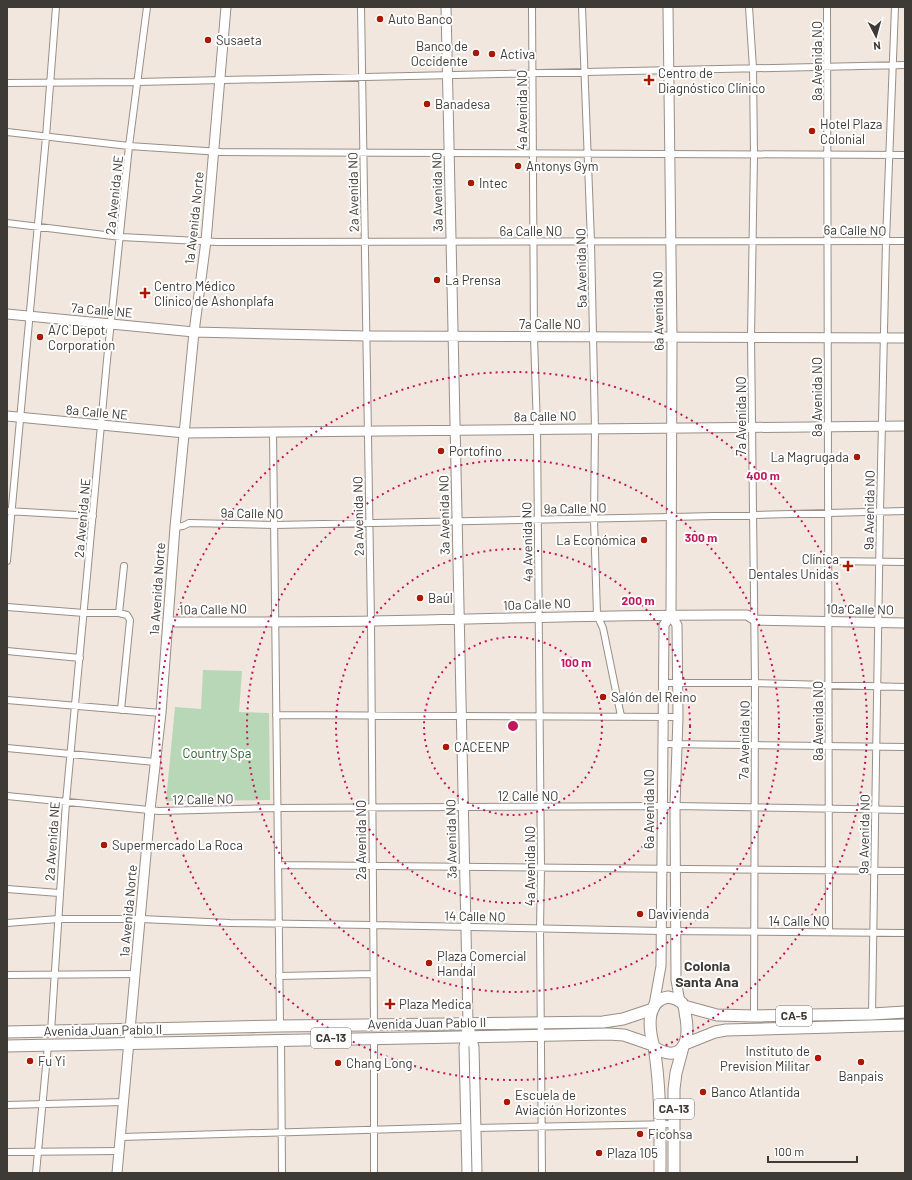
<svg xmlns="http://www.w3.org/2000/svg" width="912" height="1180" font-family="Barlow,sans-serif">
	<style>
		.green { fill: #b8d7b7 }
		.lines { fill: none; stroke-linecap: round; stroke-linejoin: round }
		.street-casing { stroke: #998f86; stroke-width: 8 }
		.secondary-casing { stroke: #998f86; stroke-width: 11 }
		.highway-casing { stroke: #998f86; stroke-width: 13 }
		.street { stroke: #fff; stroke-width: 6 }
		.secondary { stroke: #fff; stroke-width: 9 }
		.highway { stroke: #fff; stroke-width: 11 }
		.ring { fill: none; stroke: #c2185b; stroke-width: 2; stroke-dasharray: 2 4 }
		.poi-dot { fill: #a91900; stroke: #fff; stroke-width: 1.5 }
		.labels { text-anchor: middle; stroke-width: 4; stroke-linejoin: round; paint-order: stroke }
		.shield { fill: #fff; stroke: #787572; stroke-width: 1 }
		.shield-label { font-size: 12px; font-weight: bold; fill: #3e3a36 }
		.poi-label { font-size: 13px; fill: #3e3a36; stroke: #fff; text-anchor: start }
		.street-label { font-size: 13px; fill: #3e3a36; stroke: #fff }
		.park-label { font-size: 13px; fill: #29612b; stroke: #fff }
		.neighbourhood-label { font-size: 14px; font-weight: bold; fill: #3e3a36; stroke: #fff }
		.centre { fill: #c2185b; stroke: #fff; stroke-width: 2 }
		.ring-label { font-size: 12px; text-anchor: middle; font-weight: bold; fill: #c2185b; stroke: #fff; stroke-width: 4; stroke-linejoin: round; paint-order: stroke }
	</style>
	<rect width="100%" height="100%" fill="#f2e7de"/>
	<path class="green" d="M203,670L242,671L239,712L269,713L270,800L166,801L175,707L201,709Z"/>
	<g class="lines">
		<g class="street-casing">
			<path id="street" d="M361,7L371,621L374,1025
				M532,7L534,337L537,429L541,868L540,929L542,1173
				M582,7L591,242L595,429L594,519L597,615L603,628L621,716
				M749,7L753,68L754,155L751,337L755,683L754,1016
				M827,7L829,932
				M7,83L137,82L905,65
				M7,132L129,146L221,152L905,155
				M7,223L121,237L218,242L905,241
				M273,432L280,1026
				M7,511L93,516
				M175,527L183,526L189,523L274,525L672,517L905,511
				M7,561L46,137L56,7
				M829,561L905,562
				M7,607L84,613H119L127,615L130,620L121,710
				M119,613L124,566
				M7,651L80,658
				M663,683H755L905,687
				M7,700L161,713
				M276,715L678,717
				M662,744L905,747
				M7,748L155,762
				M7,796L159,811L277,808L675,806L905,810
				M278,865L905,871
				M7,889L59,893
				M7,923L58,919H141L230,923L372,925L661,931L905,933
				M7,975L135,974
				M279,976L373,974
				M872,1014L880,512L886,241L895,7
				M51,1032L66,802L107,360L129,146L147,7
				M281,1039L282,1173
				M7,1105L124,1102
				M476,1128L674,1124
				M121,1137L466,1127
				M7,1152L120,1151
				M36,1173L48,1045
				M374,1173V1037"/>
		</g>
		<g class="secondary-casing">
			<path id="secondary" d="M446,7L468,1023L464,1047L467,1173
				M668,7L672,338L671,615L677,625L678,717L675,806L676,980L680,1002
				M7,314L194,332L366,336L905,338
				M7,416L185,433L905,426
				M168,622C236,622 305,622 373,621C498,619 622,614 747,615L755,620L905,623
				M654,1005L661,966L664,625L671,615
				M470,1031L474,1047L477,1173
				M117,1173L150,810L161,713L175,527L194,332L206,241L226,7"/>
		</g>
		<g class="highway-casing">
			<path id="highway" d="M668,997C674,998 681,1000 684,1006C685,1009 685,1014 686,1018C690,1043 681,1064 654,1047C649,1030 645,1001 668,997Z
				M684,1006L717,1015L754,1016L872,1014L905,1012
				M7,1032L280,1026L603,1022L623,1019L653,1009
				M685,1044L715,1032L726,1030L905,1025
				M7,1046L608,1034L624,1035L653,1045
				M654,1047C661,1089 660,1131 660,1173
				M674,1173V1089L676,1073L683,1047"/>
		</g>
		<use href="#street" class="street"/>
		<use href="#secondary" class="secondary"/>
		<use href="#highway" class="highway"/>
	</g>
	<g class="ring">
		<circle cx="513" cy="726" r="89"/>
		<circle cx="513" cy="726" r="177"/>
		<circle cx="513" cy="726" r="266"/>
		<circle cx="513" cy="726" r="354"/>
	</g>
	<g class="poi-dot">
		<circle cx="380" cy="19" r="4"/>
		<circle cx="208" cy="40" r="4"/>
		<circle cx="476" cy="53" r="4"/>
		<circle cx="492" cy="54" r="4"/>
		<path d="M647 74h4v4h4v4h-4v4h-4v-4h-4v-4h4z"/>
		<circle cx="427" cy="104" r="4"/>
		<circle cx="812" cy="131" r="4"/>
		<circle cx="518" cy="166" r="4"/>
		<circle cx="471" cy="183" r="4"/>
		<circle cx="437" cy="280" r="4"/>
		<path d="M143 287h4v4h4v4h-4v4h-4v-4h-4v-4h4z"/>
		<circle cx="40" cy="337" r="4"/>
		<circle cx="441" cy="451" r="4"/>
		<circle cx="857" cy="457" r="4"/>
		<circle cx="644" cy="540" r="4"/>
		<path d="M846 560h4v4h4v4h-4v4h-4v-4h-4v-4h4z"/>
		<circle cx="420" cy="598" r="4"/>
		<circle cx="603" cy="697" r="4"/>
		<circle cx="446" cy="747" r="4"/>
		<circle cx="104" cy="845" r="4"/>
		<circle cx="640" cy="914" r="4"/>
		<circle cx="429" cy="963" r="4"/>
		<path d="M388 998h4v4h4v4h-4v4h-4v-4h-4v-4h4z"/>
		<circle cx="818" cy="1058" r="4"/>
		<circle cx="30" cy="1061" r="4"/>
		<circle cx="861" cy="1062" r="4"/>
		<circle cx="338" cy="1063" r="4"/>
		<circle cx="703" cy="1092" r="4"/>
		<circle cx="507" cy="1102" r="4"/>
		<circle cx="640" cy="1134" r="4"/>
		<circle cx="599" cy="1153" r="4"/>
	</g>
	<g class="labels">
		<g class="shield">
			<rect x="776" y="1006" width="36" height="20" rx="3"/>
			<rect x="311" y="1028" width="40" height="20" rx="3"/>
			<rect x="654" y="1099" width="40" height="20" rx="3"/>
		</g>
		<g class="shield-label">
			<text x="794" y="1020">CA-5</text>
			<text x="331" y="1042">CA-13</text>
			<text x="674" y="1113">CA-13</text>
		</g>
		<g class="poi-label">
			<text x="388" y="24">Auto Banco</text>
			<text x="216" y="45">Susaeta</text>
			<text x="468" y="51" text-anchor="end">Banco de<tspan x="468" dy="15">Occidente</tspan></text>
			<text x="500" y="59">Activa</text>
			<text x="658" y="78">Centro de<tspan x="658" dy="15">Diagnóstico Clínico</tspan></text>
			<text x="435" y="109">Banadesa</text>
			<text x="820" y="129">Hotel Plaza<tspan x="820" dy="15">Colonial</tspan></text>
			<text x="526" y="171">Antonys Gym</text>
			<text x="479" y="188">Intec</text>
			<text x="445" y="285">La Prensa</text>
			<text x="154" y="291">Centro Médico<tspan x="154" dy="15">Clínico de Ashonplafa</tspan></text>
			<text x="48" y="335">A/C Depot<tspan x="48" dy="15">Corporation</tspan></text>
			<text x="449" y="456">Portofino</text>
			<text x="849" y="462" text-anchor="end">La Magrugada</text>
			<text x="636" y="545" text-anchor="end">La Económica</text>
			<text x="839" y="564" text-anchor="end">Clínica<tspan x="839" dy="15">Dentales Unidas</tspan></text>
			<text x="428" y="603">Baúl</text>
			<text x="611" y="702">Salón del Reino</text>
			<text x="454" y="752">CACEENP</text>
			<text x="112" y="850">Supermercado La Roca</text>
			<text x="648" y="919">Davivienda</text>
			<text x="437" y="961">Plaza Comercial<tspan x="437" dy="15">Handal</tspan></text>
			<text x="399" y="1009">Plaza Medica</text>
			<text x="810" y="1056" text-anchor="end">Instituto de<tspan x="810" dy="15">Prevision Militar</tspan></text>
			<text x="38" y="1066">Fu Yi</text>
			<text x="346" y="1068">Chang Long</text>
			<text x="861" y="1081" text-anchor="middle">Banpais</text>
			<text x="711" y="1097">Banco Atlantida</text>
			<text x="515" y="1100">Escuela de<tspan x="515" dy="15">Aviación Horizontes</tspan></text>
			<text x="648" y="1139">Ficohsa</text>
			<text x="607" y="1158">Plaza 105</text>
		</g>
		<g class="street-label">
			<text transform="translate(817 61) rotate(-90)" y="5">8a Avenida NO</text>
			<text transform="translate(522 110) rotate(-90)" y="5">4a Avenida NO</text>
			<text transform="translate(353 192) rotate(-91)" y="5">2a Avenida NO</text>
			<text transform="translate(437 192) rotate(-91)" y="5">3a Avenida NO</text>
			<text transform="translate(114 195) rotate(-84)" y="5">2a Avenida NE</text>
			<text transform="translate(194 218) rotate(-84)" y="5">1a Avenida Norte</text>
			<text transform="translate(855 230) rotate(1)" y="5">6a Calle NO</text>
			<text x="531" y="236">6a Calle NO</text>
			<text transform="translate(581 268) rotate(-91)" y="5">5a Avenida NO</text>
			<text transform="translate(102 310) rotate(5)" y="5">7a Calle NE</text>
			<text transform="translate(658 311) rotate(-91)" y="5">6a Avenida NO</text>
			<text x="550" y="329">7a Calle NO</text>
			<text transform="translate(817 397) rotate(-90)" y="5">8a Avenida NO</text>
			<text transform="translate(97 412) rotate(5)" y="5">8a Calle NE</text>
			<text transform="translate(545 416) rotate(-1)" y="5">8a Calle NO</text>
			<text transform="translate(741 416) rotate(-90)" y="5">7a Avenida NO</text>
			<text transform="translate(575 508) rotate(-1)" y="5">9a Calle NO</text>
			<text transform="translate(869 510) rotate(-89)" y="5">9a Avenida NO</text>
			<text transform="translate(252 513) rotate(1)" y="5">9a Calle NO</text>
			<text transform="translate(444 515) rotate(-91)" y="5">3a Avenida NO</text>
			<text transform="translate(358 516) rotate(-91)" y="5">2a Avenida NO</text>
			<text transform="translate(82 518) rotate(-85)" y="5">2a Avenida NE</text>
			<text transform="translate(527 542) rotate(-91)" y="5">4a Avenida NO</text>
			<text transform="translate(157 589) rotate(-86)" y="5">1a Avenida Norte</text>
			<text transform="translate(537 604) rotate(-2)" y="5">10a Calle NO</text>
			<text transform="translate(213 609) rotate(-1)" y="5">10a Calle NO</text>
			<text transform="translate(860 609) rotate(1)" y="5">10a Calle NO</text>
			<text transform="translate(818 721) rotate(-90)" y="5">8a Avenida NO</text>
			<text transform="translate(744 740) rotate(-89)" y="5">7a Avenida NO</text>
			<text x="528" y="801">12 Calle NO</text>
			<text transform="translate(203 799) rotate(-1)" y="5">12 Calle NO</text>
			<text transform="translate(649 809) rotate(-90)" y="5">6a Avenida NO</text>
			<text transform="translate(864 834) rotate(-89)" y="5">9a Avenida NO</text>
			<text transform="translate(451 839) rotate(-91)" y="5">3a Avenida NO</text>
			<text transform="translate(361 840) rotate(-90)" y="5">2a Avenida NO</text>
			<text transform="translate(52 841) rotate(-86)" y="5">2a Avenida NE</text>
			<text transform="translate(530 866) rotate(-90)" y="5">4a Avenida NO</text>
			<text transform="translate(128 911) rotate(-85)" y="5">1a Avenida Norte</text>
			<text transform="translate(475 916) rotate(1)" y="5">14 Calle NO</text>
			<text x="799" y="926">14 Calle NO</text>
			<text transform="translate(427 1023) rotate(-1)" y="5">Avenida Juan Pablo II</text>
			<text transform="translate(103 1030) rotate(-1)" y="5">Avenida Juan Pablo II</text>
		</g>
		<g class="park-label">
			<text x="217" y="758">Country Spa</text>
		</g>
		<g class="neighbourhood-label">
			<text x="707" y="971">Colonia<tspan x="707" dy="16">Santa Ana</tspan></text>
		</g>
	</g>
	<circle cx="513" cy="726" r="6" class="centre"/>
	<g class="ring-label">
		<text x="763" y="480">400 m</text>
		<text x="701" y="542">300 m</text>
		<text x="638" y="605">200 m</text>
		<text x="576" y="667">100 m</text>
	</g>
	<rect width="912" height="1180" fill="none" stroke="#3e3a36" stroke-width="16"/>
	<g transform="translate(876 36) rotate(174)" stroke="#ffffff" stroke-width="3" paint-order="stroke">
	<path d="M0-3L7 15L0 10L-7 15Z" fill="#3e3a36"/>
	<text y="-6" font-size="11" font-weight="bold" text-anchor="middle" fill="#3e3a36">N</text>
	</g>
	<path d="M768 1156v6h89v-6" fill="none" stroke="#3e3a36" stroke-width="2"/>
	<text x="774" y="1156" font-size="12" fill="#3e3a36" stroke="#ffffff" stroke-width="3" paint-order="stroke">100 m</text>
</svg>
